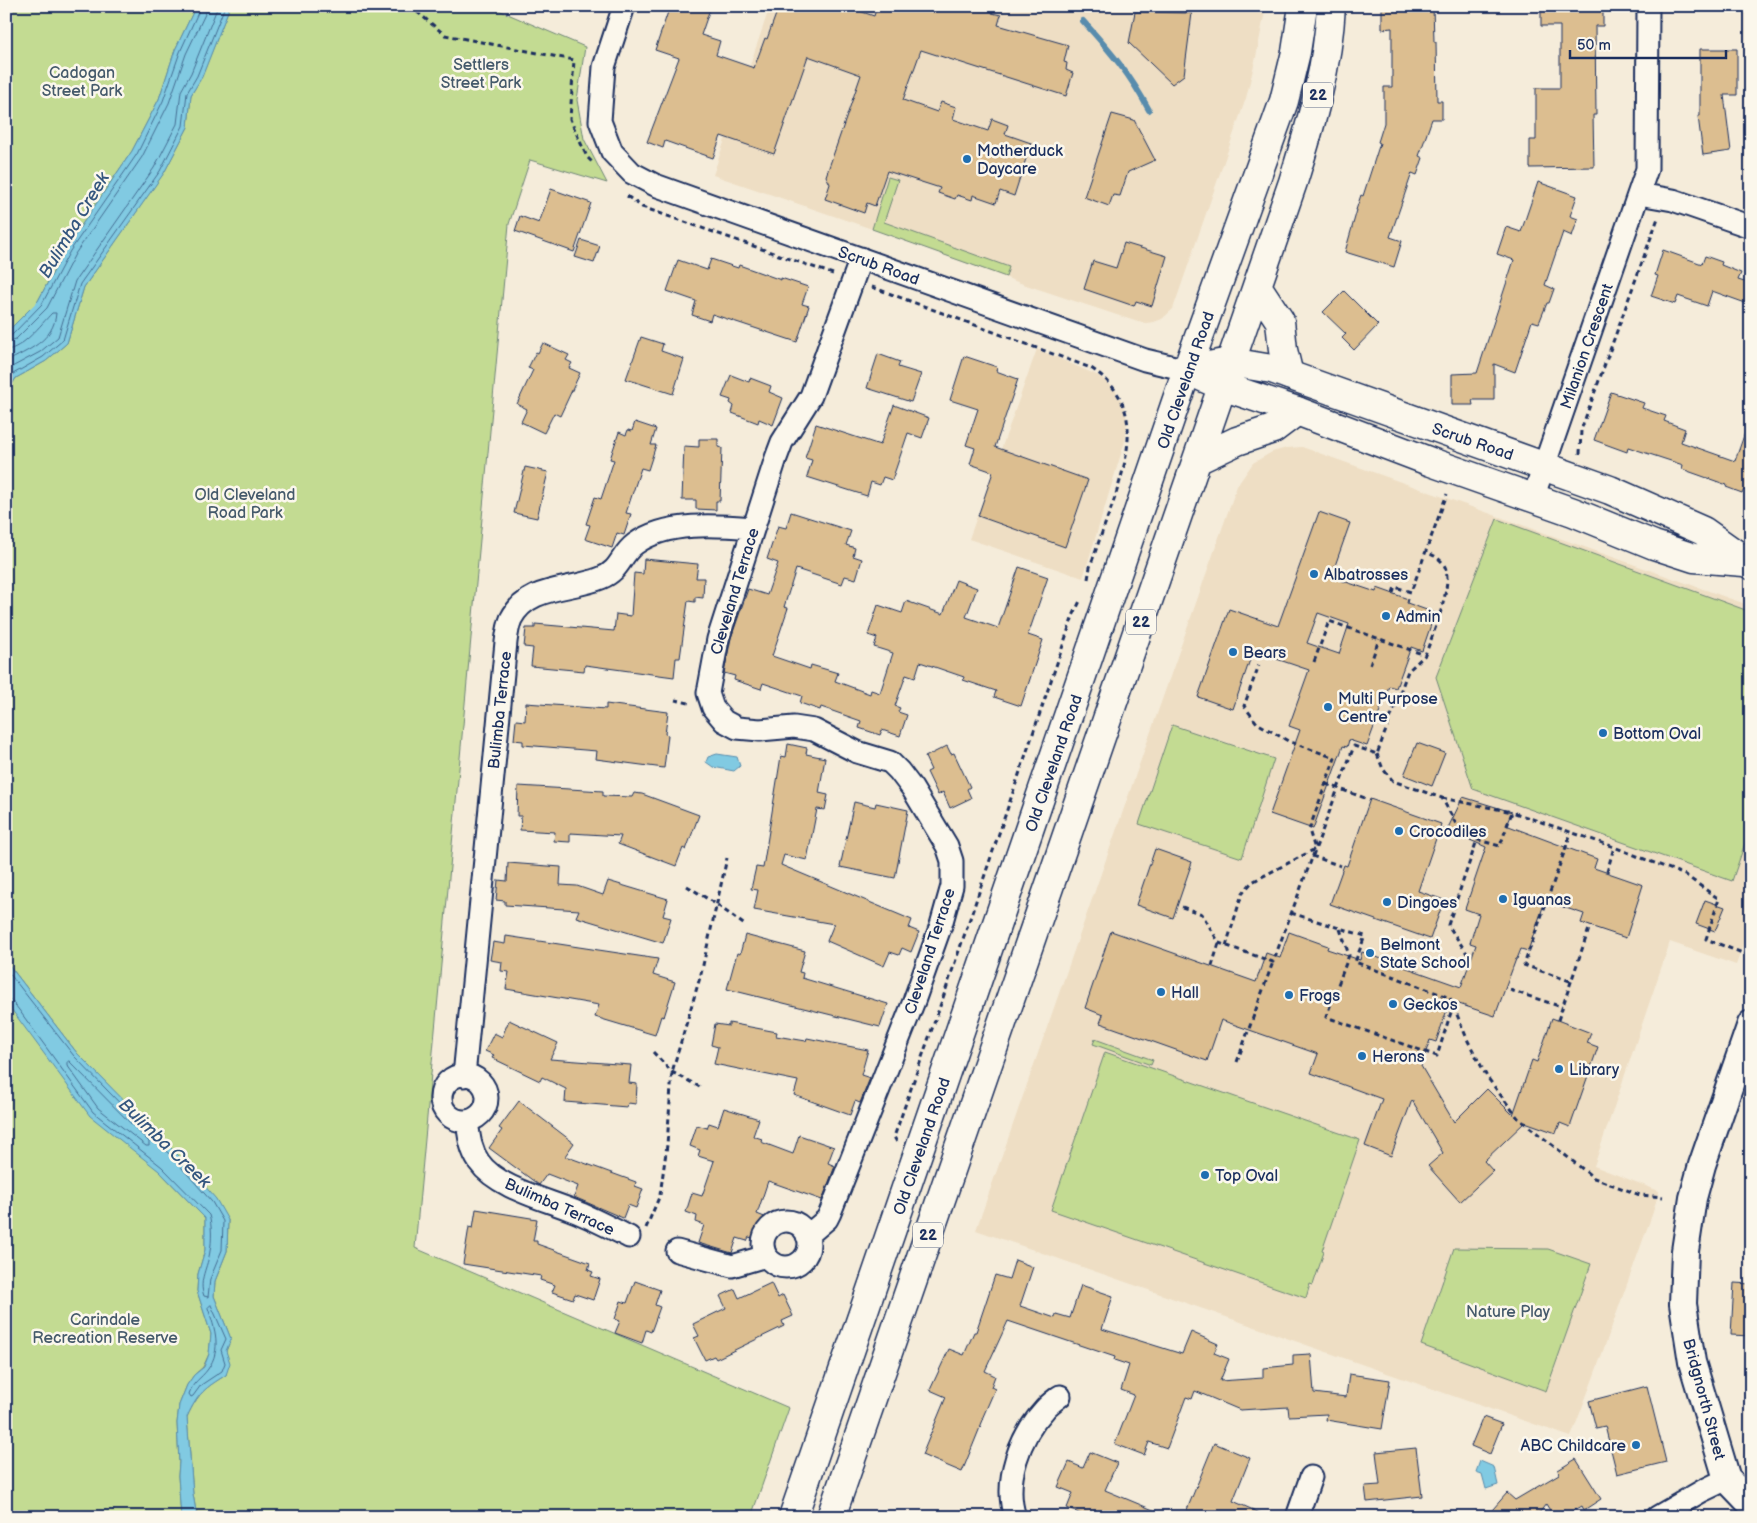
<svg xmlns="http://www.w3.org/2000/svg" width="1757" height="1523" font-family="'Balsamiq Sans',sans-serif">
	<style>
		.built { fill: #eedec4 }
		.green { fill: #c3db92; stroke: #6f8578 }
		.water { fill: #81cae2; stroke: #588cad }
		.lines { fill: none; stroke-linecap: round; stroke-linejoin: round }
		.shore { stroke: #446d93; stroke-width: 1 }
		.stream { stroke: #588cad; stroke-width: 6 }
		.building { fill: #dcbe90; stroke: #1b2f5e; fill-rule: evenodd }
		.minor-casing { stroke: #1b2f5e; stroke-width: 25 }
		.tertiary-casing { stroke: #1b2f5e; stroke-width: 30 }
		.secondary-casing { stroke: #1b2f5e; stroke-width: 31 }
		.trunk-casing { stroke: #1b2f5e; stroke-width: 31 }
		.path { stroke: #1b2f5e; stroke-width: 3; stroke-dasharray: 5 4; stroke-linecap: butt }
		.minor { stroke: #fbf7ec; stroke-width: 21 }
		.tertiary { stroke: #fbf7ec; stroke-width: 26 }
		.secondary { stroke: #fbf7ec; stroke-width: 28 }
		.trunk { stroke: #fbf7ec; stroke-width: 28 }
		.poi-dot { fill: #1f6fb2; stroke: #fbf7ec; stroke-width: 2 }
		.labels { text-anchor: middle; stroke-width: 5; stroke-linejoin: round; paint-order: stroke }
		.shield { fill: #fbf7ec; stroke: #5e6b89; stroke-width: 1 }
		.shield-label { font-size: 15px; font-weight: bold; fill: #1b2f5e }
		.park-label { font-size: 16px; fill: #455a6b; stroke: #fbf7ec }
		.poi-label { font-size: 16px; fill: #1b2f5e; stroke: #fbf7ec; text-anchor: start }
		.street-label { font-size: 16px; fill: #1b2f5e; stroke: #fbf7ec }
		.water-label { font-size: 18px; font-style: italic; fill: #34567f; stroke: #fbf7ec }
	</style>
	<rect width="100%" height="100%" fill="#f5ecda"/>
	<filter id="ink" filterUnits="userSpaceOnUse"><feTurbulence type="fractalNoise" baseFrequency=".02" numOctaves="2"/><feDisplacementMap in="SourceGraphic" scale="10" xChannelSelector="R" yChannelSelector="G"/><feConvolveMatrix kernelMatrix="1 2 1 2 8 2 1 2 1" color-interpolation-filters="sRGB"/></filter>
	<g filter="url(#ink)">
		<path class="built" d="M770,6H1266L1256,57L1246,98L1173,309L1162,319L1154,322L1146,323L1138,322L1026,285L872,229L713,175Z
			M1037,349L1099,376L1114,388L1124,405L1127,421L1125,441L1083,578L969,539Z
			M1302,447L1751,606V922L1736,965L1670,942L1594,1166L1659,1191L1653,1212L1594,1376L1571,1437L976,1230L1237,486L1253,463L1272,452L1287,448Z"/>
		<path class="green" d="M6,6H196L175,50L159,99L132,151L66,248L38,301L6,333Z
			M230,6H489L585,47L577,100L584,139L607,183L530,160L509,224L415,1248L789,1408L751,1517H197L193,1494L187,1417C198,1393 205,1388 226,1375V1351L231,1339L214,1296L215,1281L227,1251L228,1220L118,1095L77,1053L6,961V394L16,378L46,361L67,343L84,287L165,171L188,127L191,95L202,76Z
			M888,177L898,180L884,222L1009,267L1006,277L872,229Z
			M1497,519L1751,612V826L1732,881L1473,789L1436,677Z
			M1172,725L1274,759L1242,858L1139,824Z
			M6,1002L159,1171L205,1218V1250L198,1274L197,1291L211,1334L209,1354L203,1367L194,1375L187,1385L179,1405L177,1423L179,1462L178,1476L181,1517H6Z
			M1095,1039L1153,1060L1151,1065L1093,1044Z
			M1105,1052L1360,1140L1322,1251L1324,1252L1313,1285L1310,1284L1306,1298L1051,1210Z
			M1454,1248L1548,1249L1591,1264L1546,1391L1421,1345Z"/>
		<path class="water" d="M196,6H230L202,77L191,95L188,127L164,173L84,287L67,343L46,361L16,378L6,393V333L38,301L66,248L132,151L159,99L175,50Z
			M717,754L737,757L740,766L734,771L713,767L706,762L708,757Z
			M6,961L77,1053L178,1155L216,1199L228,1220L227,1251L215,1281L214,1296L231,1339L226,1351L230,1363L226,1375C205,1388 198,1393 187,1417L193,1494L197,1517H181L178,1476L179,1462L177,1423L179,1405L187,1385L194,1375L204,1367L209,1354L211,1334L197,1291L198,1274L205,1250V1218L159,1171L90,1116L6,1002Z
			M1480,1461L1494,1467L1498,1485L1486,1489L1482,1474L1476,1472Z"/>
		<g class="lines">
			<path class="shore" d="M6,336L12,335L42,304L70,251L137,154L163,101L180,52L201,6
				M6,342L16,339L47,308L75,254L142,157L169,103L186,54L206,12L207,6
				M6,350C23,349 41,324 52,313H56C54,341 28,350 6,362
				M6,372L10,368L40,352L58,337L75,281L154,168L177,124L181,91L191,73L218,6
				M6,384L13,374L43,357L63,340L80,284L160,171L183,126L187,93L197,76L225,6
				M6,969L74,1056L173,1158L212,1202L223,1221L222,1250L210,1279L208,1297L204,1296C198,1280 208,1267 210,1251C212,1241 212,1225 209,1215L162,1167L93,1112L19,1010L11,1000L6,999
				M69,1061L149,1142V1146H146L98,1108L67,1065V1063Z
				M211,1305L226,1339L221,1350L225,1363L222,1371L201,1385L193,1396L191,1397L189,1394C193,1381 201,1379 208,1369C222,1349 215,1329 208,1308Z"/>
			<path class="stream" d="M1083,21C1110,51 1130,74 1149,110"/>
		</g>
		<path class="building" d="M670,6H711L701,35L720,41L716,55L754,68L765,38L767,39L779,6H845L874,16L877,6H994L992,13L1001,15L998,25L1068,45L1064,62L1067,63L1066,70L1073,73L1066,96L921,50L903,100L937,112L941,102L956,107L953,119L988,131L992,119L1008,125L1005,134L1031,143L1014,196L1000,191L996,203L973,195L972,200L957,195L955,199L938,193L940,188L887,171L875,206L867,203L864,213L825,199L830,184L826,176L861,75L808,56L774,154L721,136L713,158L665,141L663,148L647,142L679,58L655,50Z
			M1403,6H1433L1434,42H1436L1437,101H1442V119H1432L1419,156L1423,158L1417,175L1412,173L1390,237L1402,241L1394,267L1345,252L1357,210H1356L1361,195L1363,196L1380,143L1378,142L1384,123V87H1392V28L1382,29V8Z
			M1541,6H1603V26H1595L1596,115H1593L1594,167L1530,168V140H1536V88H1560V26H1541Z
			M1135,12L1192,13L1184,75L1172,84L1129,43Z
			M1700,49H1737V95H1724L1731,151L1703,155L1698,116H1700Z
			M1112,114L1134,120L1155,160L1128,172L1120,196L1113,195L1109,206L1084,197Z
			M1538,182L1577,196L1570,216L1578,219L1572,236L1563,232L1545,285L1554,289L1549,303H1547L1539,323L1532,321L1515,372L1494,364V400H1472L1473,405H1452V374L1477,373L1514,260L1497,254L1506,227L1521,232Z
			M551,189L591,203L574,252L515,231L520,216L539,223Z
			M581,240L600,246L594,263L575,257Z
			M1124,243L1167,256L1152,306L1136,301L1134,306L1084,289L1093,261L1116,268Z
			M1663,250L1702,264L1705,256L1722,262L1721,265L1741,273L1738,280L1751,284V305L1712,291L1707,306L1678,296L1675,304L1651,296L1658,276L1655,275Z
			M711,259L738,268L739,265L781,280V278L808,287L802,304L809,306L797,342L712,314L710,321L692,315L696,301L667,291L678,260L707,270Z
			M1344,291L1378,325L1354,350L1342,338L1346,334L1323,312Z
			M641,337L663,344L661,351L684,359L673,394L626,379Z
			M543,343L569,355L566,360L572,363L569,368L580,373L560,416L554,413L544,433L521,422L527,409L517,404L533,370L528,368L536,352L538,353Z
			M878,354L900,362L898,367L921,374L911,402L867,388Z
			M964,356L997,367L996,371L1018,379L995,447L1088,480L1065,547L978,516L993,472L970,464L975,448L966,445L978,409L950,400Z
			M731,375L749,382L750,378L771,386L769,392L783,398L773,425L759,419L758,423L732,413L734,406L730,403L731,400L722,397Z
			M1611,392L1644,403L1642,408L1666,416L1664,421L1685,429L1681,442L1735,461L1748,424H1751V493L1744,490L1742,493L1726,487L1727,485L1682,469L1683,465L1628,447L1627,452L1594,440Z
			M894,405L929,418L922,438L908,433L892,480L883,477L880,485L871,482L867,496L807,477L812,460L805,458L816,424L880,445Z
			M635,422L656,429L651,445H656L648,470L641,468L626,513L631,514L624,535L617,533L612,548L585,539L590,525L586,524L595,497L601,499L614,460L610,459L619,432L626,435L628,430L632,431Z
			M699,439H718V447L722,448L720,501H716V510L696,509V500H682L684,446L699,447Z
			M525,467L548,472L537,518L514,513Z
			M791,512L851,531L846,545L855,548L853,556L862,559L856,579L845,576L842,584L796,569L784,607L788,608L772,656L810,669L811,665L838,673L835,681L870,694L871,690L880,693L893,653L874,647L877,638L868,635L878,605L902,613L906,601L943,614L956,580L977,588L966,617L998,628L1019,567L1048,577L1028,635L1043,640L1021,706L994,697L996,691L963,680L964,677L920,662L915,678L906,675L895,706L900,708L898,712L907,715L900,736L882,730L880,735L859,728L861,721L821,707L820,710L800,703L802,696L763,683L761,689L734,680L735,676L724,673L731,638L748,589L767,595L778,563L767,559L778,526L786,528Z
			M1319,512L1350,523L1331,577L1376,592L1377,588L1408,599L1407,603L1435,613L1422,651L1411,647L1396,688L1389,686L1367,746L1349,740L1347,747L1343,746L1313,829L1270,814L1300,730L1289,726L1309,670L1253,651L1233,709L1198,697L1229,609L1278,626ZM1318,613L1349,624L1339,654L1307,643Z
			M644,559L698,564L696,578H704L703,598L695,597V602L688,601L680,658H676L674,677L585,665L584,671L531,666L533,648L524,647L526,628H535V624L614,631L616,614L631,616L634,573L643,574Z
			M526,703L606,709V704L668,712L665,734L668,735L664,768L596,759L597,751L523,745V741L514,740L516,720L525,721Z
			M1417,743L1445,753L1432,786L1404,775Z
			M788,744L807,748L806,754L825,758L819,793L828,795L825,810L817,809L807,860L784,855L781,865L912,920L909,928L919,932L911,952L902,948L899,955L890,952L884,966L827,941L834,924L754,910L758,890L751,889L756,867L763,868L781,756L786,757Z
			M947,746L951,754L954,753L970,787L967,789L971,798L950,808L943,792L938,795L927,772L931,770L925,757Z
			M518,786L603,791V796L632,797L634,793L642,794L699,815L686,850L683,848L676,866L618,844L621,836L570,833V842L554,841L555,832L520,830L521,816H517Z
			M1463,797L1512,812L1506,825L1597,859L1594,868L1643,885L1626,938L1581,923L1584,914L1545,901L1528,951L1521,949L1517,959H1516L1495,1016L1450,1001L1436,1042L1430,1040L1421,1066L1454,1122L1487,1089L1513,1115L1532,1060L1537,1062L1552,1018L1591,1033L1587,1043L1598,1047L1570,1127L1560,1123L1556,1133L1525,1122L1484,1161L1493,1171L1460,1202L1428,1166L1443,1153L1412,1100L1391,1156L1365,1146L1382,1099L1311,1073L1318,1054L1221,1020L1207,1061L1100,1023L1103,1015L1085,1008L1111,931L1256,982L1266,953L1280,958L1289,932L1328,946L1327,949L1360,960L1362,952L1461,987L1476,945L1470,943L1479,914L1465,909L1486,847L1447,830Z
			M1370,799L1441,824L1418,891L1444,900L1430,939L1330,904L1344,865L1347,866Z
			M854,802L875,807L876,803L908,810L895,878L840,867Z
			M1155,849L1192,862L1173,918L1136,905Z
			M508,863L561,867L560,885L577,886L603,895L608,881L668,899L663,916L671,918L663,943L576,917L579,910L505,905V901L496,900L498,880L507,881Z
			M1705,900L1725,907L1715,931L1696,924Z
			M745,935L805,951L799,972L803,973L802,978L888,1004L880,1027L727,989L737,953L740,954Z
			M506,936L658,959L653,975L675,982L664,1017L661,1016L655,1035L595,1017L599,1005L506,989L509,972L501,971L502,962L490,960L493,942L505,944Z
			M509,1020L558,1043L550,1059L631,1065L629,1083L637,1084L636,1104L628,1103L627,1107L565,1102L566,1089L542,1077L540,1081L492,1058L494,1055L485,1051L494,1033L502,1037Z
			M729,1023L777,1032L776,1036L806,1041L807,1038L868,1050L861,1075L870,1078L860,1103L855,1101L850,1115L794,1095L798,1081L714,1064L718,1047L711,1045L715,1024L729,1026Z
			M519,1101L574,1143L565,1156L636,1182L635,1186L643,1189L636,1208L628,1205L623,1218L574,1197L578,1186L547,1174L539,1185L489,1148L502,1130L499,1128Z
			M724,1108L759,1119L753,1136L762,1139L761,1142L793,1154L799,1135L834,1147L828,1163L835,1166L822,1200L768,1181L757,1214L767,1218L759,1240L749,1237L747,1241L737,1238L732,1253L698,1243L704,1225L696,1222L697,1216L686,1212L692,1193L702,1196L714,1161L698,1156L700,1150L690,1146L697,1125L707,1128L709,1123L718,1126Z
			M476,1209L537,1219L533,1241H537V1244L590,1263L588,1270L593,1272L591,1276L600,1279L593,1300L575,1294L573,1299L552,1292L555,1285L540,1280L541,1276L463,1264L469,1227L473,1228Z
			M1015,1260L1033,1267L1020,1306L1055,1318L1056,1314L1070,1318L1081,1285L1113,1296L1102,1329L1182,1354L1191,1332L1218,1344L1214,1353L1229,1359L1220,1381L1263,1378V1368L1293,1365V1355L1311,1354L1314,1393L1346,1397L1349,1374L1390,1380L1382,1429L1326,1420L1327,1414L1289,1416L1288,1407L1240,1410L1195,1391L1192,1399L1186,1397L1167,1448L1149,1442L1144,1455L1115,1444L1134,1395L1121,1390L1129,1365L1114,1360L1115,1357L1008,1321L985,1371L995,1376L991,1387L995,1389L982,1419L983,1420L962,1472L922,1455L946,1397L930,1390L949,1349L964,1355L974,1332H976L995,1275L1009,1279Z
			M635,1281L660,1290L655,1305L660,1307L651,1332L646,1330L642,1343L615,1333L620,1321L615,1319L621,1301L627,1303Z
			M771,1283L778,1298L783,1295L793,1316L782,1321L784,1326L716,1359L714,1356L705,1360L694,1338L699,1336L693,1324L726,1308L720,1296L735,1289L739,1298Z
			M1734,1283L1751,1284V1336L1731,1335Z
			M1647,1386L1666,1462L1617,1474L1605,1426L1596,1428L1589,1401Z
			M1483,1417L1502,1424L1490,1454L1471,1446Z
			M1214,1443L1250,1458L1233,1501L1269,1517H1184Z
			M1416,1448L1422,1496L1367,1502L1365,1486L1380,1485L1376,1452Z
			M1090,1452L1117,1463L1105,1490L1170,1517H1088L1067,1508L1073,1493L1058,1487L1069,1462L1083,1468Z
			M1576,1459L1601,1499L1584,1510L1582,1506L1563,1517H1554L1546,1504L1536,1517H1486L1507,1493L1515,1500L1559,1474L1558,1470Z"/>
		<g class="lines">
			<g class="minor-casing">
				<path id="minor" d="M624,6L604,67L600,121L612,152L632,173L655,185L1145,360L1187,370
					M1639,194L1673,200L1751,227
					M1533,498L1647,169L1648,6
					M441 1098a23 23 0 1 1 46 0a23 23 0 1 1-46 0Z
					M464,1076L506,642C507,634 508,626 511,619C528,585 570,591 601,578C621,570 620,555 635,544C666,521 717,525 753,528
					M467,1121C469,1135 470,1149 479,1162C497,1188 545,1199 574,1211C592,1218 611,1228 629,1237
					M763 1244a23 23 0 1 1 46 0a23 23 0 1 1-46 0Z
					M807,1236L827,1219L830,1213L914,1001L941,925L952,886V861L947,846L912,788L899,771L890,762L857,752L814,730L794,727L760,730L737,728L724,721L713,708L708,693L718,639L776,458L782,442L811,396L861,258
					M677,1251L732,1266L766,1256
					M1015,1517C1003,1481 1020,1436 1045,1409C1049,1404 1055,1400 1060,1396
					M1297,1517L1311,1477
					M1657,1517L1702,1491L1727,1479"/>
			</g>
			<g class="tertiary-casing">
				<path id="tertiary" d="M1751,1024L1702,1165L1693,1198L1685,1251L1683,1304L1692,1362L1727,1479L1751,1504"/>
			</g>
			<g class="secondary-casing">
				<path id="secondary" d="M1187,370L1230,362L1272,369L1610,490L1703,531L1751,565
					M1200,376L1222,386L1297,411L1431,462L1573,512L1654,545L1694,558L1744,562"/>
			</g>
			<g class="trunk-casing">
				<path id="trunk" d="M1257,286L1280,321L1283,350L1289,375
					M1197,460L1237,441L1273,429L1297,411
					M793,1517L1187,370L1284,101L1296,52L1303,6
					M831,1517L1293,182C1311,124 1328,67 1331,6"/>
			</g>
			<path class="path" d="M410,6L445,35L574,60L570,119L587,157L592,162
				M627,196L642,207L833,274
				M872,287L1091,368C1145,403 1129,455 1112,506C1104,526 1097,547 1090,567L1088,579
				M1580,454L1581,430L1658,218
				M1393,593L1395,587L1411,592L1447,494
				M1314,662L1329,621L1425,655C1432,637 1455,582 1444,565C1440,558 1433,555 1426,552
				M1370,665L1379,639
				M675,700L689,703
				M1377,754L1383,769L1393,781L1442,798L1462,835
				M1326,784L1368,799
				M1442,798L1512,812
				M1442,830L1500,846L1512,812L1614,847L1685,875L1719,899L1706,939L1745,954
				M1312,856L1341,866
				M1607,872L1614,847
				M687,886L716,904L746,926
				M1182,907L1202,914L1219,943L1273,962L1354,746L1377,754L1408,671L1425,655
				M1291,913L1365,936L1355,962L1450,998L1468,1041L1487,1077L1518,1118L1594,1178L1640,1195L1663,1197
				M1340,929L1349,955L1326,1017L1437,1056L1453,1006
				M1226,946L1242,894L1252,882L1315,849L1309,830L1335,758L1288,741L1257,723L1244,706L1259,665
				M1468,955L1448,925L1477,840
				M1212,966L1219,943
				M1570,981L1524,965L1571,833
				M1510,990L1562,1007
				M1558,1020L1590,926
				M653,1052L672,1072L700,1087
				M1237,1062L1273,962
				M897,1142L894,1137L946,989L1073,616L1081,599
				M646,1228L660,1195L667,1145L672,1072L701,974L727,858"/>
			<use href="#minor" class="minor"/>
			<use href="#tertiary" class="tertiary"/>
			<use href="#secondary" class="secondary"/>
			<use href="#trunk" class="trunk"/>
		</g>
	</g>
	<g class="poi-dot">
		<circle cx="967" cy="159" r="5"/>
		<circle cx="1314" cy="574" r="5"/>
		<circle cx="1386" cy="616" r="5"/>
		<circle cx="1233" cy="652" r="5"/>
		<circle cx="1328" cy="707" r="5"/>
		<circle cx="1603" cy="733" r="5"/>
		<circle cx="1399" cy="831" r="5"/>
		<circle cx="1503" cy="899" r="5"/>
		<circle cx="1387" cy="902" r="5"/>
		<circle cx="1370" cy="953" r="5"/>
		<circle cx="1161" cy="992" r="5"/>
		<circle cx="1289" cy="995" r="5"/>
		<circle cx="1393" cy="1004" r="5"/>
		<circle cx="1362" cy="1056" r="5"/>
		<circle cx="1559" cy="1069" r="5"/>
		<circle cx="1205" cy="1175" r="5"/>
		<circle cx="1636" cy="1445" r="5"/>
	</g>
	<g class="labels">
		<g class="shield">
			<rect x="1303" y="82.5" width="30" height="25" rx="4"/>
			<rect x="1126" y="609.5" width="30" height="25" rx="4"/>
			<rect x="913" y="1222.5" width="30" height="25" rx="4"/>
		</g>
		<g class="shield-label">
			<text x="1318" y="100">22</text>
			<text x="1141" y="627">22</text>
			<text x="928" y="1240">22</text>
		</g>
		<g class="park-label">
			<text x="481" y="70">Settlers<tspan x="481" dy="18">Street Park</tspan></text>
			<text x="82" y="78">Cadogan<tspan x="82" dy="18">Street Park</tspan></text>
			<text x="245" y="500">Old Cleveland<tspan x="245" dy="18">Road Park</tspan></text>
			<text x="1508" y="1317">Nature Play</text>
			<text x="105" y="1325">Carindale<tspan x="105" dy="18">Recreation Reserve</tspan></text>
		</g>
		<g class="poi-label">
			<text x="977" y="156">Motherduck<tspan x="977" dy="18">Daycare</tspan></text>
			<text x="1324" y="580">Albatrosses</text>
			<text x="1396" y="622">Admin</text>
			<text x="1243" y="658">Bears</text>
			<text x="1338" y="704">Multi Purpose<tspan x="1338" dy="18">Centre</tspan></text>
			<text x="1613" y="739">Bottom Oval</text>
			<text x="1409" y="837">Crocodiles</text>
			<text x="1513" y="905">Iguanas</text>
			<text x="1397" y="908">Dingoes</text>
			<text x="1380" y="950">Belmont<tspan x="1380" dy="18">State School</tspan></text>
			<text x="1171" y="998">Hall</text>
			<text x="1299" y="1001">Frogs</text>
			<text x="1403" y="1010">Geckos</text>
			<text x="1372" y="1062">Herons</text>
			<text x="1569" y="1075">Library</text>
			<text x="1215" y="1181">Top Oval</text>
			<text x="1626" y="1451" text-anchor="end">ABC Childcare</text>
		</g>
		<g class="street-label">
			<text transform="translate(879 265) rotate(20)" y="6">Scrub Road</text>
			<text transform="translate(1586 346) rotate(-71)" y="6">Milanion Crescent</text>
			<text transform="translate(1185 380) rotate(-71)" y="6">Old Cleveland Road</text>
			<text transform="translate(1473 441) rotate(19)" y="6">Scrub Road</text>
			<text transform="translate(734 591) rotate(-73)" y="6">Cleveland Terrace</text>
			<text transform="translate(499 710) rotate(-84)" y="6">Bulimba Terrace</text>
			<text transform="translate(1053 763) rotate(-71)" y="6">Old Cleveland Road</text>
			<text transform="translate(929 951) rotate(-72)" y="6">Cleveland Terrace</text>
			<text transform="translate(921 1146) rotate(-71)" y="6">Old Cleveland Road</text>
			<text transform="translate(560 1206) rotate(24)" y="6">Bulimba Terrace</text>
			<text transform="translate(1705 1399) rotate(75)" y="6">Bridgnorth Street</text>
		</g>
		<g class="water-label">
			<text transform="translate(74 225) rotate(-59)" y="6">Bulimba Creek</text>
			<text transform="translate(165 1143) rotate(44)" y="6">Bulimba Creek</text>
		</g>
	</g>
	<rect width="1757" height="1523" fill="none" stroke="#fbf7ec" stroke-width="25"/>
	<rect x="12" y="12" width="1732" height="1498" fill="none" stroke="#1b2f5e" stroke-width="2" filter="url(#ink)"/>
	<path d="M1570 50v8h156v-8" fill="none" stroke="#1b2f5e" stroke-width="2.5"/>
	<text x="1577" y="50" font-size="15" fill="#1b2f5e" stroke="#fbf7ec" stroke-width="4" paint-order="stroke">50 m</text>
</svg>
